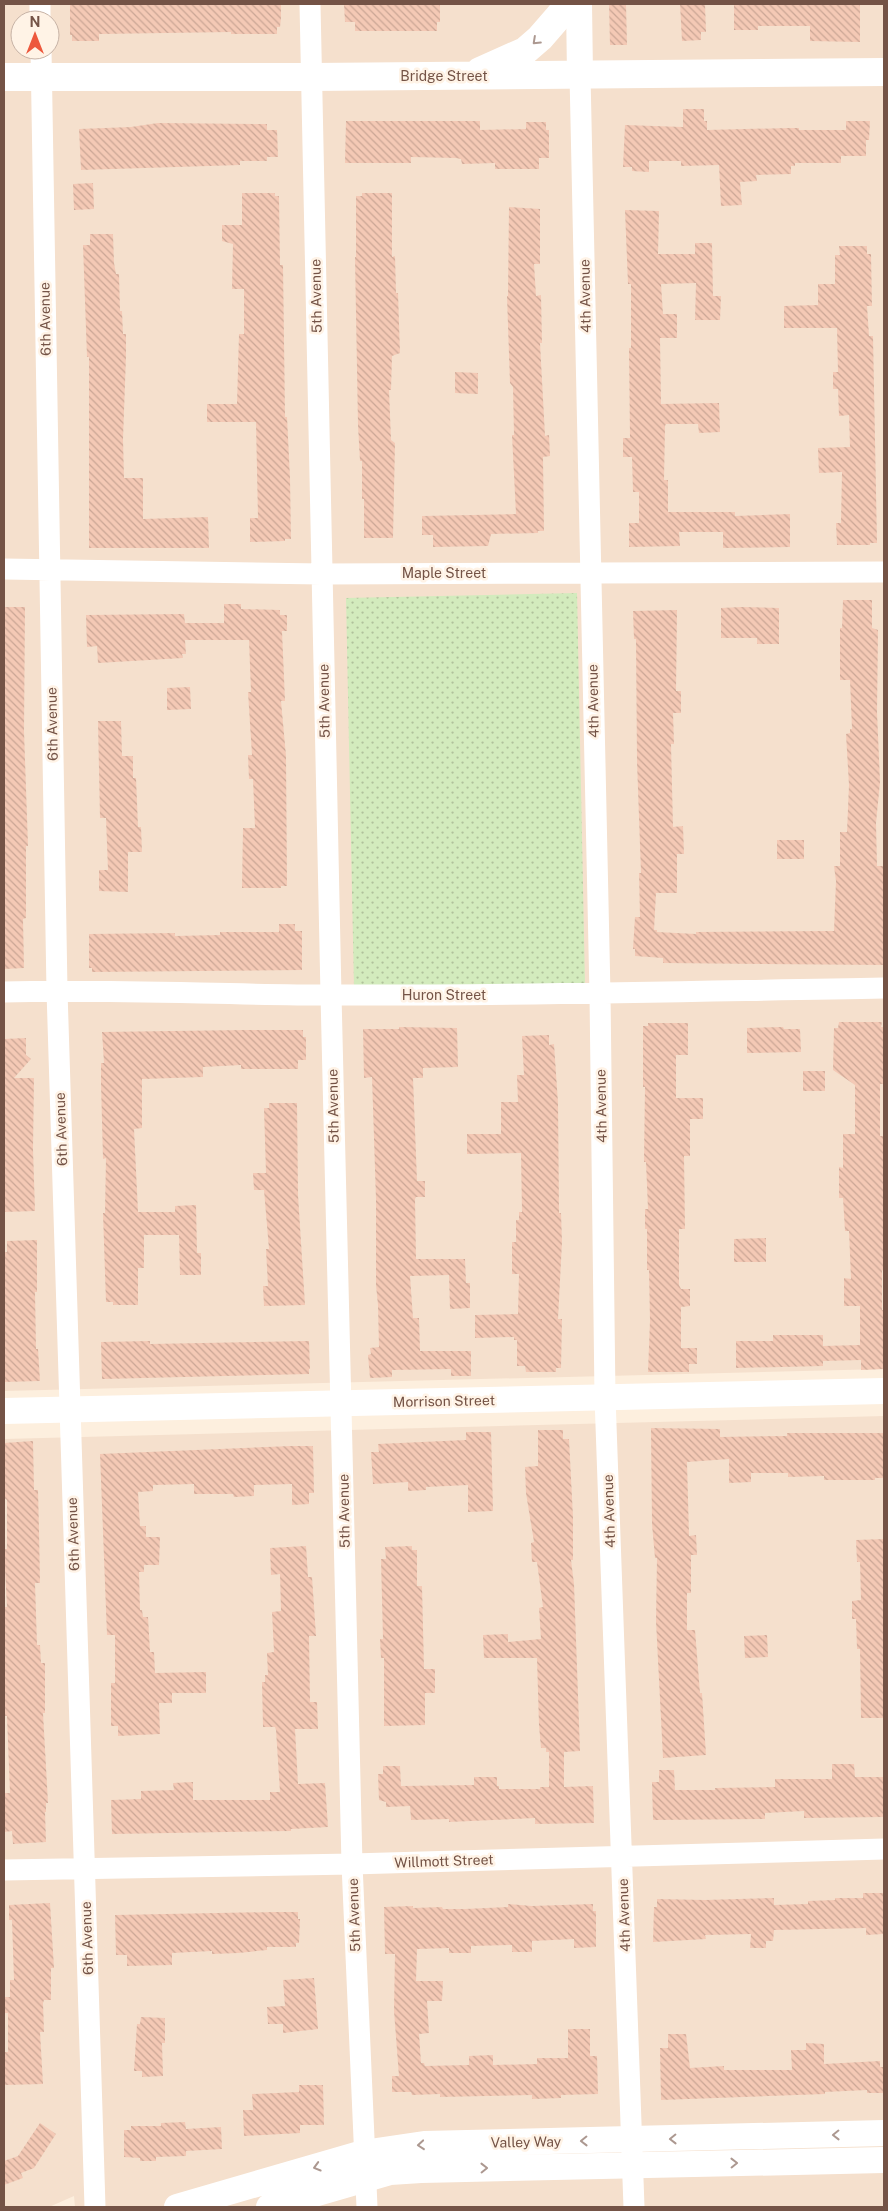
<svg xmlns="http://www.w3.org/2000/svg" width="888" height="2211" font-family="'Public Sans',sans-serif">
	<style>
		.residential { fill: #f5e0cd; fill-rule: evenodd }
		.park { fill: url(#park-dots) }
		.building { fill: url(#building-back-hatch) }
		.lines { fill: none; stroke-linecap: round; stroke-linejoin: round }
		.minor { stroke: #fff; stroke-width: 21 }
		.tertiary { stroke: #fff; stroke-width: 26 }
		.secondary { stroke: #fff; stroke-width: 28 }
		.oneway { stroke: #ac9890 }
		.labels { text-anchor: middle; stroke-width: 5; stroke-linejoin: round; paint-order: stroke }
		.street-label { font-size: 14px; fill: #745346; stroke: #fff3e6 }
	</style>
	<defs>
		<pattern id="park-dots" width="8" height="8" patternUnits="userSpaceOnUse" patternTransform="scale(1.25)"><rect width="8" height="8" fill="#d3ebbd"/><path d="M2 2h.1M6 6h.1" fill="none" stroke="#b0c19b" stroke-width="1.8" stroke-linecap="round"/></pattern>
		<pattern id="building-back-hatch" width="6" height="6" patternUnits="userSpaceOnUse" patternTransform="scale(1.25)"><rect width="6" height="6" fill="#f4c9b5"/><path d="M-1 5l2 2M0 0l6 6M5-1l2 2" fill="none" stroke="#caa695"/></pattern>
	</defs>
	<rect width="100%" height="100%" fill="#fdefde"/>
	<path class="residential" d="M4,4H884V1369L4,1391ZM20,20H50V50H20Z
		M884,1416V2207H75L74,2196L49,2207H4V1439Z"/>
	<path class="park" d="M577,593L585,984L354,988L346,598Z"/>
	<path class="building" d="M70,4H281V18L280,27H277V34H231V32L101,34H99V41H72V35H70Z
		M344,4H440V22H437V31H355V22H345Z
		M609,4H626L627,45H610Z
		M680,4H705L706,32H701V40L682,41Z
		M734,4H860V42L810,41V26H758V30H734Z
		M683,109H704V121H707V130L788,128H799V130H846V121H870L869,140H866V156H841V163H795V166H791V174L756,175L757,181L740,182L742,205L721,206L719,165L681,166V161H649V172L632,171V167H623L625,125L683,127Z
		M346,121H480V130L526,129V122H546V130H549V158H539V169H495V163L462,164L461,159L456,158L411,157V163H345Z
		M158,123L267,124V130H277L278,157H267V161H240V165L81,170L79,129L131,127Z
		M93,183L94,209L74,210L73,184Z
		M242,193H275V196H279L280,265H283L285,417H287L290,478L291,539H285V541L250,542V518H258L256,422H207V404H237L239,334H244V289H232L233,244L222,241V225H242Z
		M362,193H392V257L395,256L396,293H398L400,353L392,356L391,390H389L391,440L395,443L393,538H364V499H362V461H360L358,425L355,257H356V196H362Z
		M509,207L540,209V264H534L536,296L541,295L542,343H540L545,436L549,435L550,456L543,457L544,531H538V533L491,534L488,546L433,547V535H422V516L516,514L512,435H514L513,387L510,383L507,296H508Z
		M625,210L659,211L658,254H695V243H712L713,296H721L720,320H695L696,283L661,284L663,314H677V338H660L661,404L719,403L720,432L699,433L698,424H666L665,426L664,480H668V512H735V516L790,514V547L723,548V532H679L680,546L629,547V523H639V492H633L632,457H623V438H630L629,348H631V284H628Z
		M90,234H113L114,263L116,274H119L120,311H122L123,334H126V356L123,439L124,478H143V519L208,517L209,548H89V357H87L83,245H90Z
		M839,246H867V254H871L872,306H867L869,336H873L877,543H870V545H837L836,523H841L842,472L819,473L818,448L850,447L849,415L839,416L838,389H833V372H838L837,328H784V306L818,305V284H835V255H840Z
		M455,372L478,373V394L455,393Z
		M843,600H872V628L878,630L877,712L880,782L876,823L877,866H884V965L663,963V958L635,956V949H633L635,917H640L639,873H641L637,761L636,639H634L633,611L677,610L676,691H681V713H673L674,744H671L673,827L683,826L684,854H677V893H656L654,930H657V932L696,934V932L834,931L836,881L834,866H840V832H847L849,785L846,734L850,733V729H852L850,680H840V628H842Z
		M224,604H241V609L280,610V615H287V631H282L285,701H281L286,756L287,886H281V888H242L243,828H255L253,779H249L248,755H252L248,692H251L249,640H185L186,654H182L183,658L98,663L97,646L87,647L86,615L184,614L185,623H224Z
		M4,607H25L24,731L28,846H26V918L23,919L24,968L4,969Z
		M741,607L779,608V644H757V638H721V608Z
		M190,687L191,709L167,710V688Z
		M98,721H121L122,756H133V778H136L138,827H141L142,852H128V892L99,891V870H108L106,818H100Z
		M777,840H804V859H777Z
		M279,924H295V931H302V970L92,972V968H89V934L175,933V936L220,935V932H279Z
		M839,1022H882L881,1027H884V1084H880V1136H884V1268L882,1271V1310H884V1369L861,1370V1360L823,1361V1366L736,1368V1341H773V1335H823V1346L860,1345V1306H844V1278L851,1279L849,1231H845L843,1198H839V1167L843,1168V1134H855V1085L833,1070L834,1028H838Z
		M648,1023H688V1055H676V1098H703V1119H690V1156H684L685,1229H679V1285L681,1289H690V1306L681,1307V1348H697V1364H689V1372H648L650,1321L649,1270H647V1229H645V1209H648L646,1162H644L645,1087H643V1026H648Z
		M399,1027L457,1028L458,1067L423,1068V1078H413L417,1181H425V1197H416L415,1199L416,1259H465L466,1283H470V1308L450,1309L449,1275L410,1276L413,1318H419L420,1351H471V1376H451V1369L392,1370V1377L370,1378L368,1355L371,1354L370,1348L379,1347L378,1305L376,1285V1199L372,1077L364,1078L363,1029H399Z
		M783,1027L784,1029H800L801,1052L747,1053V1028Z
		M244,1030H303V1037H306V1060H298V1069H241V1065L203,1067V1077L142,1079V1128L134,1129L138,1212H175V1206L196,1205L197,1253H201V1275H180L179,1235H144V1268H138V1305H113V1302H106L103,1213H105L106,1158L103,1159L101,1083V1063H104L102,1032Z
		M549,1035V1045L554,1044L558,1103L559,1213H561L562,1242L558,1319H562L561,1368H556V1372H526L525,1366H517V1340H514V1337L475,1338V1315L518,1314L519,1274H512V1242H516V1220H519V1212H522L521,1153L467,1154V1134H501V1102H518L517,1075H524L522,1036Z
		M26,1038V1055L31,1059L14,1078H34L33,1149L35,1211L4,1212V1039Z
		M803,1071H825V1091H803Z
		M269,1103H297L298,1195L305,1305L264,1306L263,1286H268L266,1249H269L264,1190H254L253,1173H266L264,1108H269Z
		M766,1238V1262H734V1239Z
		M37,1240V1292H35L36,1349H38L40,1381L4,1382V1252H7V1241Z
		M150,1341V1344L309,1341L310,1369H309V1374L102,1379L101,1342Z
		M651,1428L720,1429V1437L787,1436V1433H884V1478H875V1480H824V1476L788,1477V1473H751V1482L729,1483V1459L687,1462L689,1536L696,1535L697,1555H691V1593H687V1630H695L700,1693H702L706,1755L663,1758L656,1621L657,1558H655L652,1524Z
		M538,1430H563V1439H569L573,1517V1560H571L574,1584L580,1751L564,1752V1787L593,1786L594,1823L535,1824V1818L449,1822V1819L411,1820L410,1806L386,1807V1802L379,1800L378,1774H383V1766H400L401,1786L474,1785V1777H497V1786H499V1789H540V1787H549V1752H546V1748H541L539,1725L537,1658H484L483,1635L508,1634V1642L541,1639L539,1608L543,1607L537,1562H532L531,1543L534,1542L526,1493L525,1467L538,1466Z
		M466,1432H491L493,1511L468,1512V1485L426,1487V1490L408,1491V1482L373,1484L371,1452H379L378,1444L466,1440Z
		M33,1441L34,1490H38L39,1530L40,1583H35L37,1645H40L41,1663H45V1713H43L48,1803H46V1812H45L46,1842L13,1844L12,1831L4,1832V1793H10L7,1716H4V1607H7L4,1549H7V1500L4,1498V1443Z
		M291,1446H313L314,1493H309V1504L292,1505V1484L254,1485V1496L234,1497L233,1494H194V1484L153,1485V1491L138,1492L140,1526H146V1537H160L159,1565H144V1572H139L140,1610H142L143,1617H148L150,1652H154L155,1673L206,1672V1693H172V1703H159L160,1734L118,1736V1726H111V1683H115V1635H107L100,1454Z
		M884,1539V1718H861L860,1649H857L856,1619H852V1601L861,1600L860,1562H857L856,1540Z
		M306,1546L308,1577H312L316,1636H309L310,1702H317L318,1729H295L298,1784L325,1783L328,1827L291,1829V1831L112,1834L111,1800L141,1799V1791L174,1790L173,1783L193,1782V1800H270V1792H280L276,1730L275,1727H263L262,1682H265V1675H268L267,1653L274,1652L272,1612L281,1611L280,1574L271,1575L270,1548Z
		M412,1546V1550H417V1586H422L424,1669H435V1693H425V1725L384,1726V1658H381L380,1639H383L381,1559H386L385,1547Z
		M767,1635L768,1657L745,1658L744,1636Z
		M832,1764H854L855,1777H884V1817L804,1818V1811L765,1813V1819L653,1820L652,1782H659V1770H674L675,1790H715V1788L775,1787V1779H832Z
		M863,1893H884L883,1934L866,1935V1928L774,1930L773,1941H766V1948H750L751,1934L705,1935L706,1939L653,1942L654,1907H657V1899L705,1900L774,1898V1905L808,1904V1901L835,1900V1898H863Z
		M50,1903L54,1968H51V2000H44L43,2003L44,2032H40L43,2084L4,2085V2052H8V2013H4V1997H10V1980H14L12,1920H9V1905Z
		M508,1904L532,1906L593,1904V1911H596V1947L574,1948V1939L532,1941V1952H512V1945L471,1946V1953H449V1948L417,1949L416,1981H443L442,2001H427L429,2033L419,2034L421,2063H424L425,2066L469,2065V2056L493,2055V2065L537,2064V2058H568V2029H590V2056H597L598,2094L561,2095V2098L532,2099V2095L440,2097V2094L412,2095L411,2092H392V2076H399L394,2011L395,1954H385L384,1907L413,1906V1908L442,1907L443,1909H465L508,1907Z
		M275,1912H298V1919H300L299,1943H296V1947H267V1950L238,1953L212,1954V1951L172,1953V1965L127,1966V1955H116L115,1915Z
		M314,1978L318,2029L283,2033V2024H268L267,2007L285,2006L283,1980Z
		M141,2017L165,2018V2043H162L163,2076L142,2077V2071H134L137,2024H140Z
		M668,2034H686L690,2068L724,2066V2070H792L791,2050H806V2043L824,2044V2064L880,2061V2067H884V2093H867V2090L825,2092V2094L661,2100L660,2048H668Z
		M299,2085H323L324,2125H300V2133L244,2136L243,2110H253L252,2094L299,2092Z
		M185,2122L186,2129L221,2127L222,2149L186,2151V2156L156,2157V2161H140V2158L124,2157V2130H131V2126H161V2123Z
		M40,2123L56,2134L34,2168L21,2173L23,2178L4,2185V2161L18,2156Z"/>
	<g class="lines">
		<path class="minor" d="M40,4V20
			M310,4L331,995L352,1864L367,2207
			M41,50L57,991L95,2207
			M580,75L600,994L605,1397L634,2207
			M4,569L322,574L884,572
			M4,992C113,989 222,995 331,995C516,996 700,991 884,988
			M4,1870L352,1864L884,1849"/>
		<path class="tertiary" d="M579,4L580,75
			M4,1411L884,1391
			M177,2207L363,2153L424,2144L884,2133
			M269,2207L390,2172L421,2170L884,2160"/>
		<path class="secondary" d="M480,71L525,51L540,38L566,8L567,4
			M4,77H312L884,72"/>
	</g>
	<defs><path id="oneway-chevron" d="M-2-3.5L2.5 0L-2 3.5" fill="none" stroke-width="1.6" stroke-linecap="round" stroke-linejoin="round" transform="scale(1.25)"/></defs>
	<g class="oneway">
		<use href="#oneway-chevron" transform="translate(536 41) rotate(137)"/>
		<use href="#oneway-chevron" transform="translate(836 2135) rotate(179)"/>
		<use href="#oneway-chevron" transform="translate(673 2139) rotate(179)"/>
		<use href="#oneway-chevron" transform="translate(584 2141) rotate(179)"/>
		<use href="#oneway-chevron" transform="translate(421 2145) rotate(175)"/>
		<use href="#oneway-chevron" transform="translate(734 2163) rotate(-1)"/>
		<use href="#oneway-chevron" transform="translate(317 2167) rotate(164)"/>
		<use href="#oneway-chevron" transform="translate(484 2168) rotate(-1)"/>
	</g>
	<g class="labels">
		<g class="street-label">
			<text x="444" y="81">Bridge Street</text>
			<text transform="translate(316 296) rotate(-91)" y="5">5th Avenue</text>
			<text transform="translate(585 296) rotate(-91)" y="5">4th Avenue</text>
			<text transform="translate(45 319) rotate(-91)" y="5">6th Avenue</text>
			<text x="444" y="578">Maple Street</text>
			<text transform="translate(324 701) rotate(-91)" y="5">5th Avenue</text>
			<text transform="translate(593 701) rotate(-91)" y="5">4th Avenue</text>
			<text transform="translate(52 724) rotate(-91)" y="5">6th Avenue</text>
			<text x="444" y="1000">Huron Street</text>
			<text transform="translate(333 1106) rotate(-91)" y="5">5th Avenue</text>
			<text transform="translate(601 1106) rotate(-91)" y="5">4th Avenue</text>
			<text transform="translate(61 1129) rotate(-92)" y="5">6th Avenue</text>
			<text transform="translate(444 1401) rotate(-1)" y="5">Morrison Street</text>
			<text transform="translate(344 1511) rotate(-91)" y="5">5th Avenue</text>
			<text transform="translate(609 1511) rotate(-92)" y="5">4th Avenue</text>
			<text transform="translate(73 1534) rotate(-92)" y="5">6th Avenue</text>
			<text transform="translate(444 1861) rotate(-2)" y="5">Willmott Street</text>
			<text transform="translate(354 1915) rotate(-92)" y="5">5th Avenue</text>
			<text transform="translate(624 1915) rotate(-92)" y="5">4th Avenue</text>
			<text transform="translate(87 1938) rotate(-92)" y="5">6th Avenue</text>
			<text transform="translate(526 2142) rotate(-1)" y="5">Valley Way</text>
		</g>
	</g>
	<rect width="888" height="2211" fill="none" stroke="#745346" stroke-width="10"/>
	<g transform="translate(35 35)"><circle r="24" fill="#fff3e6" stroke="#c7b3a6"/>
	<path d="M0-4L9 19L0 12L-9 19Z" fill="#ed583d"/>
	<text y="-8" font-size="14" font-weight="bold" text-anchor="middle" fill="#745346">N</text>
	</g>
</svg>
